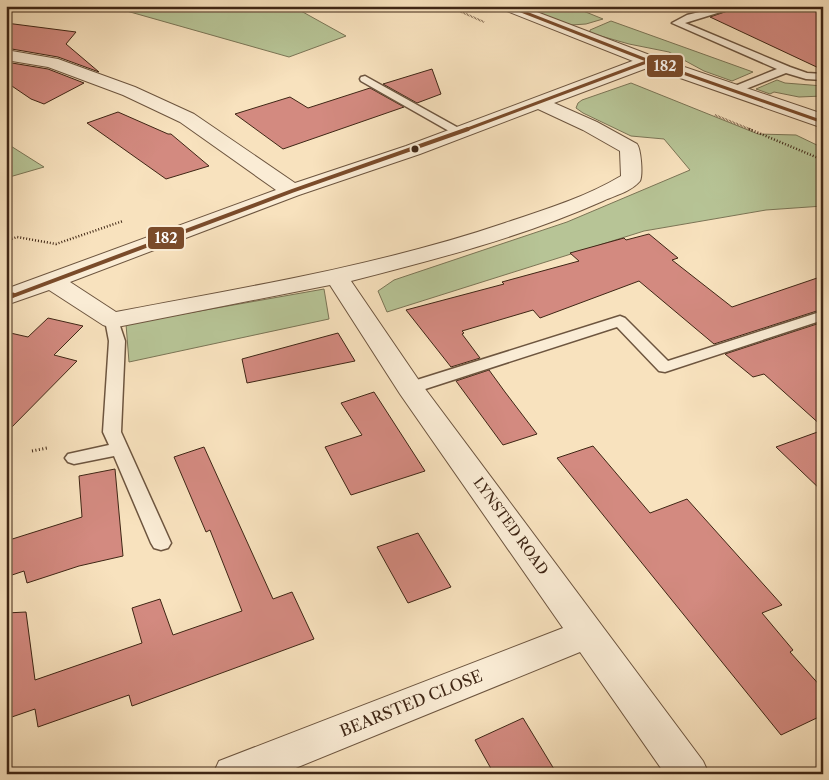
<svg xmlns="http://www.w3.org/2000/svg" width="829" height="780" font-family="'Libre Caslon Text',serif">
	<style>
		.green { fill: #b7c496; stroke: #7b7556 }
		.building { fill: #d38a80; stroke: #3f2615 }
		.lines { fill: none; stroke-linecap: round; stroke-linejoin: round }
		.service-casing { stroke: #6d553f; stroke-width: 3 }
		.minor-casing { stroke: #6d553f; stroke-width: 2 }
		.tertiary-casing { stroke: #6d553f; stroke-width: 2 }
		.path-far2 { stroke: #3f2615; stroke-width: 2; stroke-dasharray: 0.5 1; stroke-linecap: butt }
		.path-far1 { stroke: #3f2615; stroke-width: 2.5; stroke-dasharray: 1 2; stroke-linecap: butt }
		.path { stroke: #3f2615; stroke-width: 3; stroke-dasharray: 1 2.5; stroke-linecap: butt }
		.service { fill: #faecd5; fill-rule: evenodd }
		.minor { fill: #faecd5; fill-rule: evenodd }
		.tertiary { fill: #faecd5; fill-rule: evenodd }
		.bus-1-far2-casing { stroke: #faecd5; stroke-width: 5.5 }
		.bus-1-far1-casing { stroke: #faecd5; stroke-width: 7 }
		.bus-1-casing { stroke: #faecd5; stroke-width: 9 }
		.bus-1-far2 { stroke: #7a4b2a; stroke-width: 3 }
		.bus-1-far1 { stroke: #7a4b2a; stroke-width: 4 }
		.bus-1 { stroke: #7a4b2a; stroke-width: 5 }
		.bus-dot { fill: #3f2615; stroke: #faecd5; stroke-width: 2 }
		.labels { text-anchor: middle; stroke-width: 5; stroke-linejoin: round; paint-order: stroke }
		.street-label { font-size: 14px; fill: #3f2615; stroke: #faecd5 }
		.near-street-label { font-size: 16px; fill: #3f2615; stroke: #faecd5 }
		.line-badge { stroke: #faecd5; stroke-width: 2 }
		.badge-label { font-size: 14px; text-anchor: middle; font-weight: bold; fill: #fff }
	</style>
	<rect width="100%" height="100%" fill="#f8e2be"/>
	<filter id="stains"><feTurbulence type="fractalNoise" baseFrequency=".004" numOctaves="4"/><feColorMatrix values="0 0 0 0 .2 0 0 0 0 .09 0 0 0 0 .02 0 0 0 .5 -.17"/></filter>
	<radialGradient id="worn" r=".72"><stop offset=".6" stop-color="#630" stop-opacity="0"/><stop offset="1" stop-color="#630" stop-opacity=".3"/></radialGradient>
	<path class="green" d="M109,6H292L346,36L289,57Z
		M520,6H571L603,19L586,24L571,25Z
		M611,21L753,72L732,81L704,71L669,52L629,44L590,33V30Z
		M777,80L785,83L823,86V96L799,97L774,92L770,94L756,89Z
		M631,83L758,134L796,135L823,148V206L766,210L644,231L387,312L378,291L394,280L567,222L690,170L664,139L631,136L583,113L576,108L578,103L582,100Z
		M6,143L44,167L6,178Z
		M324,289L329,319L129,362L126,324Z"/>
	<path class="building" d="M742,6H823V70L710,17Z
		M6,23L76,32L66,44L99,72L58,57L6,48Z
		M6,62L48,69L84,83L44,104L31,99L6,82Z
		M432,69L441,94L417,103L383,84Z
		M370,88L404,107L283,149L235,114L290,97L308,108Z
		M118,112L168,134H171L209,166L166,179L87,123Z
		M649,234L678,258L672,260L732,307L823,276V309L714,344L639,281L540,318L533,310L462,331L464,333L462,334L480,358L451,367L406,310L504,284L502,282L579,261L570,253L624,238L626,240Z
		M48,318L83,326L54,355L77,361L6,433V332L28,337Z
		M823,322V427L764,374L753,377L725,354Z
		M338,333L355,361L247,383L242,359Z
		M489,370L505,392L537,434L503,445L456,381Z
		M374,392L425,471L351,495L325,447L362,435L341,403Z
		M823,430V492L776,447Z
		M593,446L650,513L687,499L782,605L762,613L793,650L790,652L823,689V715L781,735L557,458Z
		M204,447L273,599L292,592L314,639L132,706L129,695L38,727L35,709L6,719V613L26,612L35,680L142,643L132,608L160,599L173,635L242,611L210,530L206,532L174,457Z
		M115,469L123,556L79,566L27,583L24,571L6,577V541L82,517L79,476Z
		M418,533L451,587L408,603L377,547Z
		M523,718L557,774H494L475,740Z"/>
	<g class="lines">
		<g class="service-casing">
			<path id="service" d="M724,6H740L685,23L790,67L807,73L823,74V80L806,79L786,73L738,92H730L729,90L730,88L777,69L672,23L687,15Z
				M365,76L464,131L466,133L460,136L456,135L361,81L360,79L361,77Z
				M823,311V320L665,372L659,371L617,327L416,392L410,393L404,392L402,388L404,384L620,316L625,318L668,361Z
				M112,316L117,317L125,341L121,432L171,543L168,548L161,550L154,548L151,543L114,456L74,464L68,462L65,458L68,454L109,445L103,432L109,341L105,320L107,317Z"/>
		</g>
		<g class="minor-casing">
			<path id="minor" d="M6,50L58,59L135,87L194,114L295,183L406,146L643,57H655L657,61L655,65L554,103L597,122L637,144C641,149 643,175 640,181C632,191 614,196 603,201C522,237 437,259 351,281L420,382L703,761L709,774H665L580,652L281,774H213L219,761L563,628L400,394L330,285L112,328L103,325L49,290L6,305V289L276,190L180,122L123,95L48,67L6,60ZM538,109L583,130L620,151L621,176C586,197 544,210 505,223C378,266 247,287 116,312L70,282L299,195L420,154Z"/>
		</g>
		<g class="tertiary-casing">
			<path id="tertiary" d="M500,6H521L655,57L820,113L823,115V128L643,65L502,9Z"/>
		</g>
		<path class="path-far2" d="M448,6L484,22
			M715,115L752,130"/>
		<path class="path-far1" d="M749,129L823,160
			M6,241L17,237L56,244L123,221"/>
		<path class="path" d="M32,451L47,448"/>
		<use href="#service" class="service"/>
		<use href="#minor" class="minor"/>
		<use href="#tertiary" class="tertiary"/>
		<g class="bus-1-far2-casing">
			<path id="bus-1-far2" d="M508,6L649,61L823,122
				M465,130L649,61"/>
		</g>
		<g class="bus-1-far1-casing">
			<path id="bus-1-far1" d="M10,297L292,191L468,129"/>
		</g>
		<g class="bus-1-casing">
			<path id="bus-1" d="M6,298L13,295"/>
		</g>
		<use href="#bus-1-far2" class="bus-1-far2"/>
		<use href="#bus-1-far1" class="bus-1-far1"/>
		<use href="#bus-1" class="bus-1"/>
	</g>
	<circle class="bus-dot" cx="415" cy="149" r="4.5"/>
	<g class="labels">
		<g class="street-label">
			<text transform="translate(511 526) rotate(54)" y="5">LYNSTED ROAD</text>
		</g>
		<g class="near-street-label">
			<text transform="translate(411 703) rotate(-22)" y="6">BEARSTED CLOSE</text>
		</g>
	</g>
	<g class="line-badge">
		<rect x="646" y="54" width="38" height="24" rx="5" fill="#7a4b2a"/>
		<rect x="147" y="226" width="38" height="24" rx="5" fill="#7a4b2a"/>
	</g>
	<g class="badge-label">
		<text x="665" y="71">182</text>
		<text x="166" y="243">182</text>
	</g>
	<rect width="829" height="780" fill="none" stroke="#f8e2be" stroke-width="25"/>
	<rect x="8" y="8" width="814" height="765" fill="none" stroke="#3f2615" stroke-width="2.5"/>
	<rect x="12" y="12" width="804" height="755" fill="none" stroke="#3f2615"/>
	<rect width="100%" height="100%" filter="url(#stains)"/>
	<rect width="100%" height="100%" fill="url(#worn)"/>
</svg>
